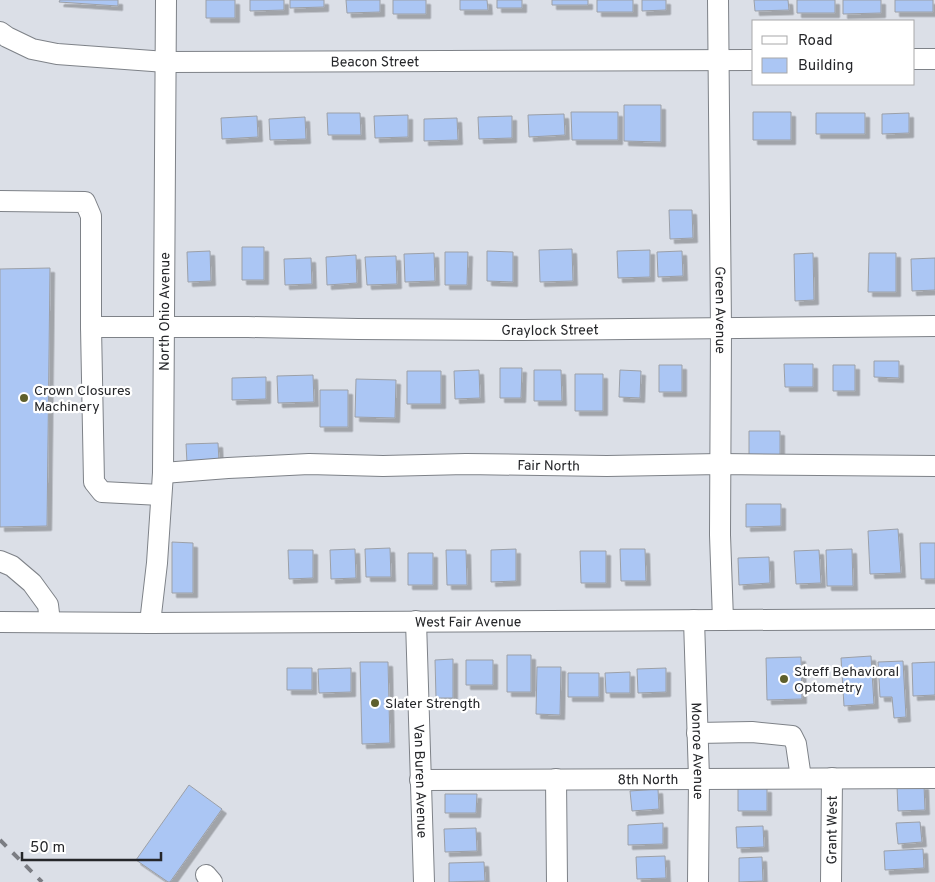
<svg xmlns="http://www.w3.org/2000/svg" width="935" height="882" font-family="Overpass,sans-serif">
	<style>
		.building { fill: #abc6f4; stroke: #9ca0a7; filter: url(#shadow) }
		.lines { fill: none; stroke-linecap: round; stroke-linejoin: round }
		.minor-casing { stroke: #7e8288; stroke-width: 22 }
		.minor { stroke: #fff; stroke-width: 20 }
		.rail { stroke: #7b7d83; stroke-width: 4; stroke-dasharray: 9 9; stroke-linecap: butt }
		.poi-dot { fill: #5e5f2c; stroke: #fff; stroke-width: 2 }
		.labels { text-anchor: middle; stroke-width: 4.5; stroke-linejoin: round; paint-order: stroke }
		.street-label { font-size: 14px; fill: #252629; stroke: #fff }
		.poi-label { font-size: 14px; fill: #252629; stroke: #fff; text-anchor: start }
	</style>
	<defs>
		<filter id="shadow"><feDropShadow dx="4.5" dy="4.5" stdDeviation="0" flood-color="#0004"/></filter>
	</defs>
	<rect width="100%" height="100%" fill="#dbdfe7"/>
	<path class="building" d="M60,0H118V6L59,2Z
		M206,0H235V18H206Z
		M250,0H284V10L250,11Z
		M290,0H324V7L290,8Z
		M346,0H380V12L347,13Z
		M393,0H426V14H393Z
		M460,0H487L488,10H460Z
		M497,0H522V8H497Z
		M552,0H588V5H552Z
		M597,0H633V12H597Z
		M642,0H666V10L642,11Z
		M754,0H788L789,10L755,11Z
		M797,0H835V13H797Z
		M843,0H881V13L843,14Z
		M895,0H933V12H895Z
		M624,105H661V142L624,141Z
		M571,112H618V140H572Z
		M753,112H791V140H753Z
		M327,113H360L361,135H328Z
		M816,113H865V134H816Z
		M909,113V133L882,134V114Z
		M564,114L565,135L529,137L528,115Z
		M408,115V137L375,138L374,116Z
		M257,116L258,137L222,139L221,118Z
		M512,116V138L479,139L478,117Z
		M305,117L306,139L270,140L269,119Z
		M457,118L458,140L424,141V119Z
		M669,210H692L693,238L670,239Z
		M242,247H264V280H242Z
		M572,249L573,281L540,282L539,250Z
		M650,250V277L618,278L617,251Z
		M210,251L211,281L188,282L187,252Z
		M487,251L513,252V282L487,281Z
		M682,251L683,276L658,277L657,252Z
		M445,252H468L467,285H445Z
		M434,253L435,281L405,282L404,254Z
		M813,253L814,300L795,301L794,254Z
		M869,253H896V292H868Z
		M356,255L357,283L327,285L326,257Z
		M396,256L397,284L367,285L365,257Z
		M311,258L312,284L285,285L284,259Z
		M935,258V290L912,291L911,259Z
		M50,268L47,526L0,527V269Z
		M874,361H899V378L874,377Z
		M784,364H813V387H785Z
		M659,365H682V392H659Z
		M833,365H855V391H833Z
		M500,368H522L521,398H500Z
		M479,370L480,398L455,399L454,371Z
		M534,370H561L562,401H534Z
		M620,370L641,371L640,398L619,397Z
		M407,371H441V404H407Z
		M575,374H603V411H575Z
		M313,375L314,402L278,403L277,376Z
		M266,377V399L232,400V378Z
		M356,379L396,380L395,418L355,417Z
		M320,390H348V427H320Z
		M749,431H780V456H749Z
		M218,443L219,461L187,463L186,444Z
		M746,504H781V526L746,527Z
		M898,529L901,573L870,574L868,531Z
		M172,542L193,543V593H172Z
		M920,543H935V579H921Z
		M390,548L391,577H366L365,549Z
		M355,549L356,578L331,579L330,550Z
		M516,549V581L491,582V550Z
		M620,549H645L646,581H621Z
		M852,549L853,586H827L826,550Z
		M288,550H313V578L289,579Z
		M446,550H466L467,585H447Z
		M819,550L821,583L796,584L794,551Z
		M580,551H606V583H581Z
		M408,553H433V585H408Z
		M769,557L770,583L739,585L738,558Z
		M507,655H531V692H507Z
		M871,656L874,704L844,706L841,658Z
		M801,657L802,699L767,700L766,658Z
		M453,659V698H436L435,660Z
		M466,660H493V685H466Z
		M903,661L906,717L894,718L892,697H880L878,662Z
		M360,662H388L390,743L362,744Z
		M935,662V695L913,696L912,663Z
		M537,667H561L560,715L536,714Z
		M287,668H312V690H287Z
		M351,668V692L319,693L318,669Z
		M666,668V692L638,693L637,669Z
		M630,672V693H606L605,673Z
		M568,673H599V697H568Z
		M189,785L222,809L170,882H168L136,860Z
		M924,785L925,810L898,811L897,786Z
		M738,788H767V811H738Z
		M658,789L659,809L632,811L630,791Z
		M445,794H477L476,813H445Z
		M920,822L922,842L898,844L896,823Z
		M663,823V844L628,845V825Z
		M763,826L764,847L737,848L736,827Z
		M476,828L477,851L445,852L444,829Z
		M923,849L924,868L885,870L884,851Z
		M665,856L666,878L637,879L636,857Z
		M762,857L763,881L739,882V858Z
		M484,862L485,881L449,882V863Z"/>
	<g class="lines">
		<g class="minor-casing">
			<g id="minor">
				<path id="s1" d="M718,0L721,329L720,535L723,620"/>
				<path id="s2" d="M0,32L7,37L32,49L57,54L166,62L754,60"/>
				<path d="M914,59H935"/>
				<path d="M0,201L85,202L91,216V327L94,482L102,492L161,495"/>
				<path id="s3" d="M91,327H248L358,329L523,330L935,326"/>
				<path id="s4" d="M163,473L228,468L309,464L383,466L466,464L607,466L720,464L935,466"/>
				<path d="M0,561L12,566L32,583L48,605L50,622"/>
				<path id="s5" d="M694,620L699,778L698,882"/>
				<path id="s6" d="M416,621L424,882"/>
				<path id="s7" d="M0,622L150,623L935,619"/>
				<path id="s8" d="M150,623L157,563L163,473L166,0"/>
				<path d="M697,733L752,732L792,736L796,744L801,778"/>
				<path d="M556,779L557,882"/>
				<path id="s9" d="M420,780L935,778"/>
				<path d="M206,875L212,882"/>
				<path id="s10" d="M831,882L832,778"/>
			</g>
		</g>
		<use href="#minor" class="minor"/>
		<path class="rail" d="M0,840L42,882"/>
	</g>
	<g class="poi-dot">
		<circle cx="24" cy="398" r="5"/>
		<circle cx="784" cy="679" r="5"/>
		<circle cx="375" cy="703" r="5"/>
	</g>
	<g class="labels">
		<g class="street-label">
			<text dy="5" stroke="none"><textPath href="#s2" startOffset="380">Beacon Street</textPath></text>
			<text dy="5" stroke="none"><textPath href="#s1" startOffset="310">Green Avenue</textPath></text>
			<text dy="5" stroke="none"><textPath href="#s8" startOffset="312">North Ohio Avenue</textPath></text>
			<text dy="5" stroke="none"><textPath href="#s3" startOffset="459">Graylock Street</textPath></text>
			<text dy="5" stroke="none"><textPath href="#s4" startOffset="386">Fair North</textPath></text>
			<text dy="5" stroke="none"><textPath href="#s7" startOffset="468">West Fair Avenue</textPath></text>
			<text dy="5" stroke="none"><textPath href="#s5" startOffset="131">Monroe Avenue</textPath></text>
			<text dy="5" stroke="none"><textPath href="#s9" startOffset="228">8th North</textPath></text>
			<text dy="5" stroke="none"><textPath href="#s6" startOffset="160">Van Buren Avenue</textPath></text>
			<text dy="5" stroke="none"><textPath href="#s10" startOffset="52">Grant West</textPath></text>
		</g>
		<g class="poi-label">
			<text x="34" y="395">Crown Closures<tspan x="34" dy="16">Machinery</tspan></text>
			<text x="794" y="676">Streff Behavioral<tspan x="794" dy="16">Optometry</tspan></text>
			<text x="385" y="708">Slater Strength</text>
		</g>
	</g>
	<rect x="752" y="20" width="162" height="65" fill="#ffffff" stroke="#a8a8a9"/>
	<rect x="762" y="36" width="25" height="8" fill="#ffffff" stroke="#a8a8a9"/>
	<text x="798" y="45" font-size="15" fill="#252629">Road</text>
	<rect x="762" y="58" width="25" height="15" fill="#abc6f4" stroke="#a8a8a9"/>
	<text x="798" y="70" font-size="15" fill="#252629">Building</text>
	<path d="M22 852v8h139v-8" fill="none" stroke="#252629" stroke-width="2.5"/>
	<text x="30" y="852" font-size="15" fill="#252629" stroke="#ffffff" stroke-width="4" paint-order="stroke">50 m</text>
</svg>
